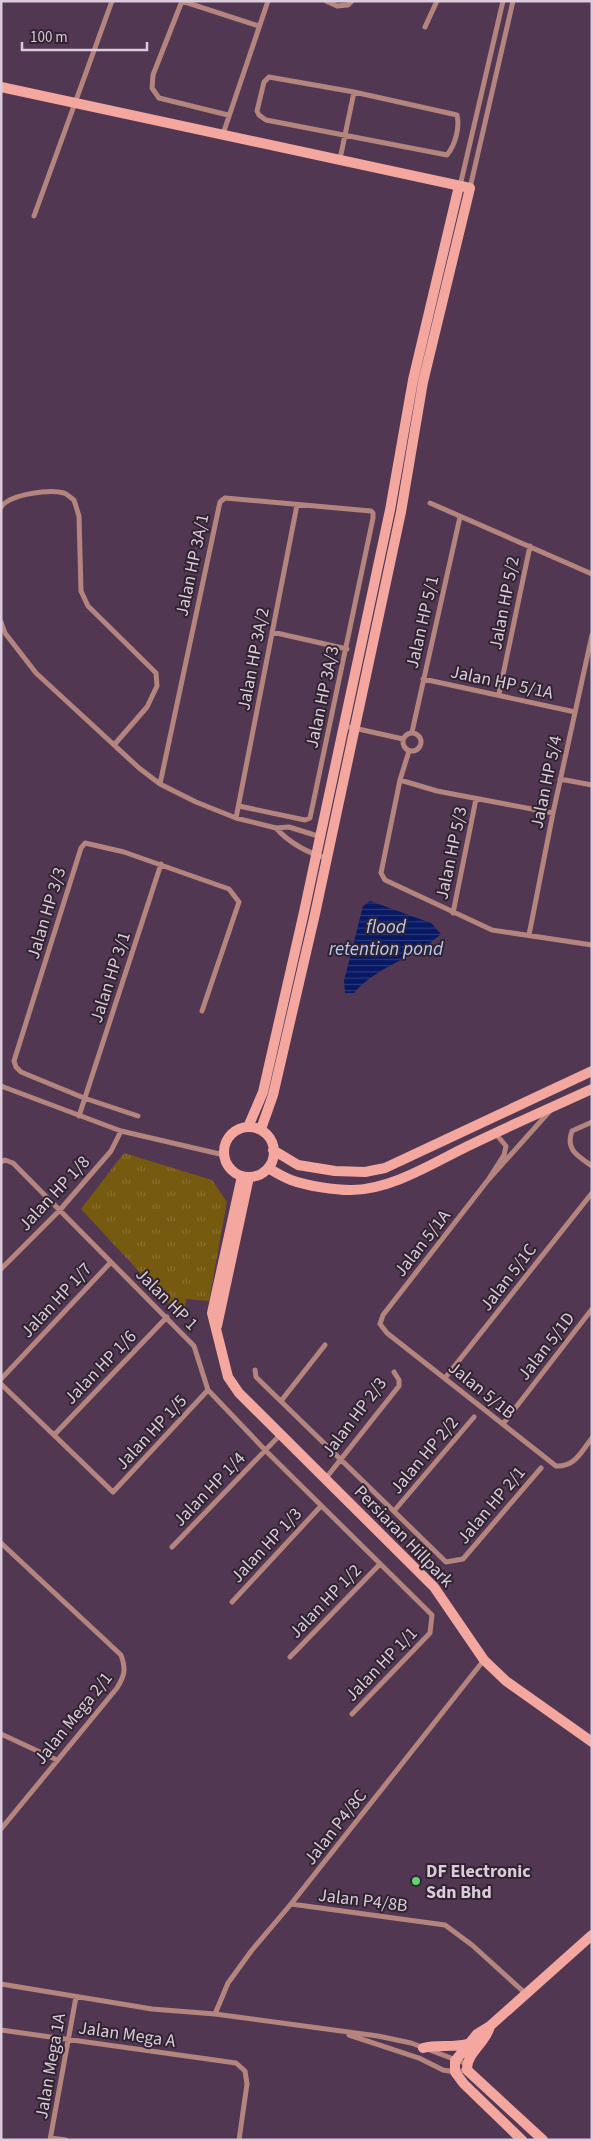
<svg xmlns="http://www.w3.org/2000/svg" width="593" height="2141" font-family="'Source Sans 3',sans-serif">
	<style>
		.park { fill: url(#park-tufts) }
		.water { fill: url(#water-rules) }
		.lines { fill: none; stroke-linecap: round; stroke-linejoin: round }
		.street { stroke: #b4847e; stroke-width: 5 }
		.secondary { stroke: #f3a79f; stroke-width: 10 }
		.poi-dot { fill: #5dd56c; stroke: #302430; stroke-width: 2 }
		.labels { text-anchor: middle; stroke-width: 4; stroke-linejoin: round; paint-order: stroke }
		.street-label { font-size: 18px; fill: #dbcbdb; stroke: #302430 }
		.poi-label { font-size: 18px; font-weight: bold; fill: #dbcbdb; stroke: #302430; text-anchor: start }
		.water-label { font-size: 19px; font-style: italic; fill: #b5c9f5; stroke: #302430 }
	</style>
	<defs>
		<pattern id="park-tufts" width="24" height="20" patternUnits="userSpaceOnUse" patternTransform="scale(1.25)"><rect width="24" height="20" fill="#765a10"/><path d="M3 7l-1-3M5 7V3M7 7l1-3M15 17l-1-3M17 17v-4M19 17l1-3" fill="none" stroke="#897032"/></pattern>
		<pattern id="water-rules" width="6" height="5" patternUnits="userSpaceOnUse" patternTransform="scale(1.25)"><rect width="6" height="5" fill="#071864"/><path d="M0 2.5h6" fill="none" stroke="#2b387a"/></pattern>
	</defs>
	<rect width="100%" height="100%" fill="#523752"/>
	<path class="park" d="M124,1153L212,1180L227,1202L209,1301L186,1299L184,1320L81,1209Z"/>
	<path class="water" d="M370,901L431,923L441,934C415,958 377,966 354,993H345L344,981L363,906Z"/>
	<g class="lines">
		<path class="street" d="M182,1L153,75L152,88L159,98L228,115
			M182,1L259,26
			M326,1L337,6L348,5L352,1
			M425,27L437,1
			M269,77L354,92L457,115C460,128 455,145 447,155L266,120L259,115L257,111L264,82Z
			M223,134L268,1
			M340,159L354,92
			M460,186L503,1
			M470,188L513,1
			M34,216L112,1
			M430,503L592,574
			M1,507C10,494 50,489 64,493C67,494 71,498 74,500L79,516L81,591L88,606L156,673L157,686L147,707L114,745
			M1,622L5,633L36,673L139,768L160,784L196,802L236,818L276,828L289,827L321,837
			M272,632L347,649
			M423,679L575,712
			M499,694L530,546
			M345,726L403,739
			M412,732L460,517
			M403 742a9 9 0 1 1 18 0a9 9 0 1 1-18 0Z
			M409,751L400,780L381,873L385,880L492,930L592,945
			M560,779L592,785
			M400,780L437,791L553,813
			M160,784L220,502L225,498L371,511L373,513V518L310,818L305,820L239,806
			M236,818L297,505
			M276,828C288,842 309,854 327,858
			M453,913L476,799
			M529,935L553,813L592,635
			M1,1086L121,1131L224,1155
			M79,1116L161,864
			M138,1116L84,1098L21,1072L16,1067L14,1061L81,848L85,843L124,852L229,889L239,902L202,1011
			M592,1122L572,1131C565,1150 578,1156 592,1166
			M495,1133L506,1146L504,1155L488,1180L549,1112
			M1,1162L5,1160L13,1163L194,1346L208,1390L266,1451L432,1615L430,1633L352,1714
			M488,1180L383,1315L380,1324L387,1333L556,1466C575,1467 581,1452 592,1438
			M1,1269L59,1211L111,1151L121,1131
			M255,1370L256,1377L446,1562L463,1559L541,1468
			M445,1378L592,1193
			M1,1379L111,1262
			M1,1384L113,1492L208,1390
			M281,1401L325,1345
			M503,1424L592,1309
			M54,1435L167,1317
			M326,1478L399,1386V1380L394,1372
			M394,1511L474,1417
			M1,1543L121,1655C126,1669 125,1675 117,1688L1,1829
			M172,1547L281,1434
			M232,1602L321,1506
			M290,1657L380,1564
			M1,1734L57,1760
			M291,1904L445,1925L472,1945L525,1993
			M1,1984L152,2009L215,2014L378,2036L411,2043L467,2064
			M215,2014L228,1983L252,1950L291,1904L484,1660
			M1,2030L236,2063L245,2071L247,2084L239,2140
			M349,2035L419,2058L443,2070L455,2072L467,2070
			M51,2138L66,2140
			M50,2140L76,1997"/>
		<path class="secondary" d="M1,87L470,188L423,382L401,512L315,914L273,1095L261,1129
			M248,1127L263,1092L304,912L390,510L413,380L459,186
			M224 1152a25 25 0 1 1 50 0a25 25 0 1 1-50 0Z
			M273,1150L298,1165L335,1171L365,1172L385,1168L592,1071
			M268,1168C275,1172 283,1177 291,1180C307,1186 335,1190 351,1190C391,1190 433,1163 468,1146C509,1126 550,1108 592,1089
			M242,1176L212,1313L228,1377L239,1393L434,1587L484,1660L506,1681L592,1742
			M217,1326L249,1177
			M490,2026C487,2042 466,2053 467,2070L543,2140
			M423,2048C438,2044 452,2048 467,2044
			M522,2140L464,2084L455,2072V2061L477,2034L490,2026L592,1935"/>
	</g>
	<circle class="poi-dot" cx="416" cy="1881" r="5"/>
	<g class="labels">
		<g class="street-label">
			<text transform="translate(192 565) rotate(-78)" y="6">Jalan HP 3A/1</text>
			<text transform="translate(504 603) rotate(-79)" y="6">Jalan HP 5/2</text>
			<text transform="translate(422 622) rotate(-77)" y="6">Jalan HP 5/1</text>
			<text transform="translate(253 659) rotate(-79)" y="6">Jalan HP 3A/2</text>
			<text transform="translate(502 682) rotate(12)" y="6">Jalan HP 5/1A</text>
			<text transform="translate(322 697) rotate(-78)" y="6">Jalan HP 3A/3</text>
			<text transform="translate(546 782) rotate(-78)" y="6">Jalan HP 5/4</text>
			<text transform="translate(451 853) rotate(-78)" y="6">Jalan HP 5/3</text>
			<text transform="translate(46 913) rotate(-73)" y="6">Jalan HP 3/3</text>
			<text transform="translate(110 977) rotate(-72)" y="6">Jalan HP 3/1</text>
			<text transform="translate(54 1193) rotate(-47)" y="6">Jalan HP 1/8</text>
			<text transform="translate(422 1243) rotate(-52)" y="6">Jalan 5/1A</text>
			<text transform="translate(508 1277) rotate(-52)" y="6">Jalan 5/1C</text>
			<text transform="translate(167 1299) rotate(45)" y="6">Jalan HP 1</text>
			<text transform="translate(56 1300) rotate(-47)" y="6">Jalan HP 1/7</text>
			<text transform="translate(546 1346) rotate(-52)" y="6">Jalan 5/1D</text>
			<text transform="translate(100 1367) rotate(-46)" y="6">Jalan HP 1/6</text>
			<text transform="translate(482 1390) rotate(39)" y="6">Jalan 5/1B</text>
			<text transform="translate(354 1417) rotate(-53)" y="6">Jalan HP 2/3</text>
			<text transform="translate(151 1432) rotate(-47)" y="6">Jalan HP 1/5</text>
			<text transform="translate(424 1455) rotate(-50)" y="6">Jalan HP 2/2</text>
			<text transform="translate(209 1489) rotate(-46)" y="6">Jalan HP 1/4</text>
			<text transform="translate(491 1505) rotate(-50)" y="6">Jalan HP 2/1</text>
			<text transform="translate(404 1536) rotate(46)" y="6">Persiaran Hillpark</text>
			<text transform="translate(266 1545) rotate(-47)" y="6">Jalan HP 1/3</text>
			<text transform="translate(325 1601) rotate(-46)" y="6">Jalan HP 1/2</text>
			<text transform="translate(381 1664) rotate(-46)" y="6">Jalan HP 1/1</text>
			<text transform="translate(73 1718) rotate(-51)" y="6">Jalan Mega 2/1</text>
			<text transform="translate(335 1827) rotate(-52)" y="6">Jalan P4/8C</text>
			<text transform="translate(363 1900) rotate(7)" y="6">Jalan P4/8B</text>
			<text transform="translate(127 2034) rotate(8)" y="6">Jalan Mega A</text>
			<text transform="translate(50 2066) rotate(-80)" y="6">Jalan Mega 1A</text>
		</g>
		<g class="poi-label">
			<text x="426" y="1877">DF Electronic<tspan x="426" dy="21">Sdn Bhd</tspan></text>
		</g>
		<g class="water-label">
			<text x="386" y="933">flood<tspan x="386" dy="22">retention pond</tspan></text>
		</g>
	</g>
	<rect width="593" height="2141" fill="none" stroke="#dbcbdb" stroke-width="5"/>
	<path d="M22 42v8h125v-8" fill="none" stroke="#dbcbdb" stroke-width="2.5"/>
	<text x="30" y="42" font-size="15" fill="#dbcbdb" stroke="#302430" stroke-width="4" paint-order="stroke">100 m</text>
</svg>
